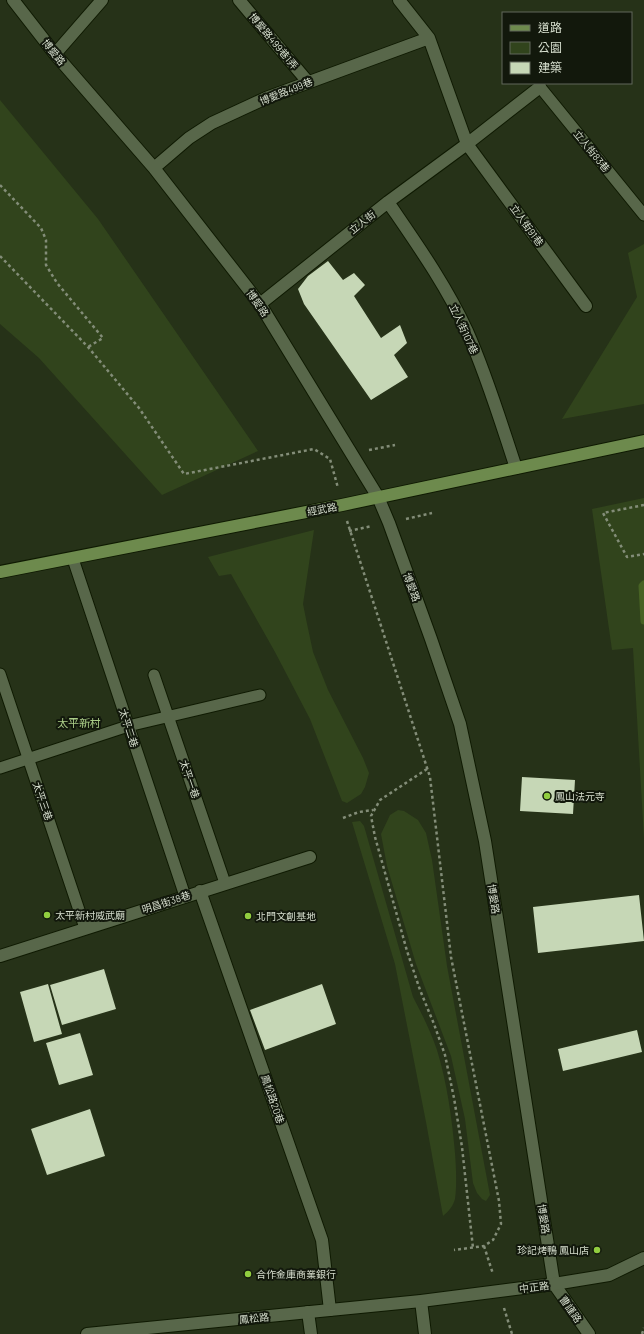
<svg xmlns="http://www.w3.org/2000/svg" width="644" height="1334" font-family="Barlow,'Noto Sans TC',sans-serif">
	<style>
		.green { fill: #31441c }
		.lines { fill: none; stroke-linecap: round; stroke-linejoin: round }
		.stream { stroke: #476224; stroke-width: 7 }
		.building { fill: #c6d7b6 }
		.lane-casing { stroke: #0f1a02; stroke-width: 13 }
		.street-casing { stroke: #0f1a02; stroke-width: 14 }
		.secondary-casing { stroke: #0f1a02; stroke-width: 14 }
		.primary-casing { stroke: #0f1a02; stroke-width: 14 }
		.path { stroke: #838d78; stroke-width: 2.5; stroke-dasharray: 3 3; stroke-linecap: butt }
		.lane { stroke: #58674a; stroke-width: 11 }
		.street { stroke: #58674a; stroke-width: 12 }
		.secondary { stroke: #58674a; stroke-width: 12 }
		.primary { stroke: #6d8a4d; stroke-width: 12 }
		.poi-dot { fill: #91cd3f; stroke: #12180c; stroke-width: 1.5 }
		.labels { text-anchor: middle; stroke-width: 4; stroke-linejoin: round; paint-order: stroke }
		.street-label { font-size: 10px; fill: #d6dece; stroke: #12180c }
		.poi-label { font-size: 10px; fill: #d6dece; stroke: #12180c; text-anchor: start }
		.neighbourhood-label { font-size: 11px; fill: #abce88; stroke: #12180c }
	</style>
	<rect width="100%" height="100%" fill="#263218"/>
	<path class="green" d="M0,100L98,219L258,451L162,495L39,358L0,324Z
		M644,244V404L562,419L637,297L628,253Z
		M644,498V839L633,648L612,650L592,509Z
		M314,530L303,604L306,619L313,652L328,690L363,758L369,773L365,787L361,794L347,803L342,801L310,719L275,652L231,574L219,576L208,557Z
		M398,810L404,811L418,820L426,833L432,860L447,966L490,1195L486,1201L482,1199L477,1193L473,1183L465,1119L451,1056L416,964L387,866L381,834L390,815Z
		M360,821L364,826L413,997C422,1014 431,1032 437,1050C447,1083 452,1118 455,1153C456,1167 457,1184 455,1199C453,1206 449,1211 443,1216L426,1122L395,964L352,822Z"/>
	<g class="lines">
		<path class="stream" d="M644,584L642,586L644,621"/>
	</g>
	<path class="building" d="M328,261L343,280L354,273L365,285L354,296L381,338L400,325L407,343L394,355L408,377L371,400L304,304L298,289L308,276Z
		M522,777L575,780L573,814L520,811Z
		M639,895L644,941L538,953L533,907Z
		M104,969L116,1009L62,1025L50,985Z
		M48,984L62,1034L34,1042L20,992Z
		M322,984L336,1024L265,1050L250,1010Z
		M637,1030L642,1052L563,1071L558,1049Z
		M80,1033L93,1075L59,1085L46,1043Z
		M90,1109L105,1156L47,1175L31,1129Z"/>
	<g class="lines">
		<g class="lane-casing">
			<path id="lane" d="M540,87L644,215
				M73,559L185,896
				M0,674L85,928
				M154,675L225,883
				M0,768L128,726L260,695"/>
		</g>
		<g class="street-casing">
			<path id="street" d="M13,0L55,54L154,168L260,304L378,497L389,523L431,639L460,724L485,841L554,1284L589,1334
				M239,0L308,82
				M399,0L429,38L467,144L586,306
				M55,54L102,0
				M154,168L189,138L212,123L266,98L429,38
				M388,202C416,243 446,285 467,331C487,376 501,423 516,468
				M260,304L388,202L467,144L540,87
				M200,891L322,1240L330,1310
				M0,956L310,857
				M421,1301L425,1334
				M308,1312L311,1334"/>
		</g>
		<g class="secondary-casing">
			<path id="secondary" d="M87,1334L421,1301L554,1284L609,1275L644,1258"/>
		</g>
		<g class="primary-casing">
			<path id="primary" d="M0,572L342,505L644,441"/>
		</g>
		<path class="path" d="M0,185L41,228L46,240V265L57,283L103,338L88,347
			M0,256L88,347L139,408L184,474L314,449L330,459L338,488
			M369,450L395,445
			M644,505L603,513L627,557L644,554
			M406,519L432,513
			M347,521L430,777L451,957L499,1201L501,1224L493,1240L484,1246L454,1250
			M349,531L372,526
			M427,769L380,800L371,816L375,837L407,951L420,990L434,1024L445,1055L454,1098L462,1147L473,1248
			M343,818L359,812L373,810
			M484,1246L493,1274
			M504,1308L512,1334
			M642,1334L644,1328"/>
		<use href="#lane" class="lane"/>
		<use href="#street" class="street"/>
		<use href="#secondary" class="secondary"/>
		<use href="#primary" class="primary"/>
	</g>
	<g class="poi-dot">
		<circle cx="547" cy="796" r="4"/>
		<circle cx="47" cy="915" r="4"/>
		<circle cx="248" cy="916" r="4"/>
		<circle cx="597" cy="1250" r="4"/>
		<circle cx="248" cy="1274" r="4"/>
	</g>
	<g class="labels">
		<g class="street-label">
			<text transform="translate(274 41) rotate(50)" y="4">博愛路499巷1弄</text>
			<text transform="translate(54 52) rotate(51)" y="4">博愛路</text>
			<text transform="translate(286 91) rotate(-22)" y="4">博愛路499巷</text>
			<text transform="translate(592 151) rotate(51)" y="4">立人街83巷</text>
			<text transform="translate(362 222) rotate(-39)" y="4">立人街</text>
			<text transform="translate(527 225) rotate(54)" y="4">立人街91巷</text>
			<text transform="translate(258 303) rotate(55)" y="4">博愛路</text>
			<text transform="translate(464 329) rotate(65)" y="4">立人街107巷</text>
			<text transform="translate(322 509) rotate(-11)" y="4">經武路</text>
			<text transform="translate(412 587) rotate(70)" y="4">博愛路</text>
			<text transform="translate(129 728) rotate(72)" y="4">太平二巷</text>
			<text transform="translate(190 779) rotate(71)" y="4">太平一巷</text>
			<text transform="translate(43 801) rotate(71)" y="4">太平三巷</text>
			<text transform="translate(494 899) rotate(81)" y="4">博愛路</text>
			<text transform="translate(166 902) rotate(-18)" y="4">明昌街38巷</text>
			<text transform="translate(273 1099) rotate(71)" y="4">鳳松路20巷</text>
			<text transform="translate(544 1219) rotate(81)" y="4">博愛路</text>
			<text transform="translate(534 1287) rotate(-7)" y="4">中正路</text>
			<text transform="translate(571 1309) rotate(55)" y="4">曹謹路</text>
			<text transform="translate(254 1318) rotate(-6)" y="4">鳳松路</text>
		</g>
		<g class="poi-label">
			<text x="555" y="800">鳳山法元寺</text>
			<text x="55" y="919">太平新村威武廟</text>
			<text x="256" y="920">北門文創基地</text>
			<text x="589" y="1254" text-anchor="end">珍記烤鴨 鳳山店</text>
			<text x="256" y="1278">合作金庫商業銀行</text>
		</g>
		<g class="neighbourhood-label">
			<text x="79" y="727">太平新村</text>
		</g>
	</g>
	<rect x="502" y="12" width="130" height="72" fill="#12180c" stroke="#60675a"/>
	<rect x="510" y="25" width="20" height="6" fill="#6d8a4d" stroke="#60675a"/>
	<text x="538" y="32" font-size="12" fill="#d6dece">道路</text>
	<rect x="510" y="42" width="20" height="12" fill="#31441c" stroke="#60675a"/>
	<text x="538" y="52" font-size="12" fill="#d6dece">公園</text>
	<rect x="510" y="62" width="20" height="12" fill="#c6d7b6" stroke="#60675a"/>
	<text x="538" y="72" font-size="12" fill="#d6dece">建築</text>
</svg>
